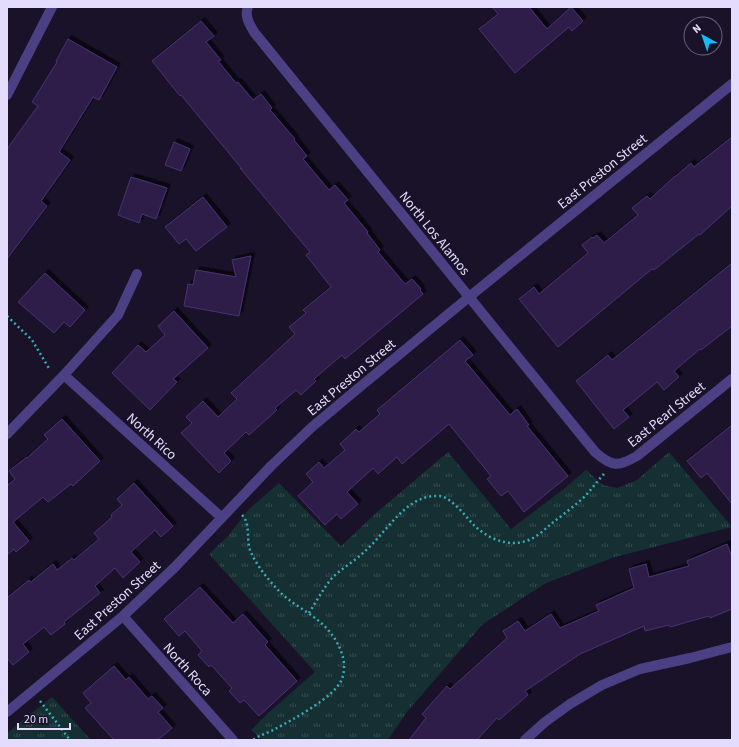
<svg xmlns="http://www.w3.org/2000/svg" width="739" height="747" font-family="'Source Sans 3',sans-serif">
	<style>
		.grass { fill: url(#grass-tufts) }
		.building { fill: #2d1f49; stroke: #483273; filter: url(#shadow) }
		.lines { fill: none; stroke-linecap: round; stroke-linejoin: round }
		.path { stroke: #38abb5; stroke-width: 2.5; stroke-dasharray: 2 3; stroke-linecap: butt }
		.minor { stroke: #4c4085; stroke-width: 10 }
		.labels { text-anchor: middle; stroke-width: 3.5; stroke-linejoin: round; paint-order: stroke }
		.street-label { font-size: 14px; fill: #e4dcfd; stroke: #191229 }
	</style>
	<defs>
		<pattern id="grass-tufts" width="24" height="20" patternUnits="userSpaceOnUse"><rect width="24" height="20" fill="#152f32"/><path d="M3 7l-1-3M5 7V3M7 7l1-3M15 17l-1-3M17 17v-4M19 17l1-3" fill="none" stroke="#374d51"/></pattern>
		<filter id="shadow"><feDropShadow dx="3.5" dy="-3.5" stdDeviation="0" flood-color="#0009"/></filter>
	</defs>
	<rect width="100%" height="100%" fill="#191229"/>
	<path class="grass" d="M448,452L511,529L565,488L586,470L603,485L617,488L637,480L669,452L732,527L615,557L546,583L483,624L406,713L388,740H263L251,730L268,713L315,672L209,554L228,536L249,509L279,483L341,546L376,513Z
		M52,697L91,740H7V733Z"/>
	<path class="building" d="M492,7H529L547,29L571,7L583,21L572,31L569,27L515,73L479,29L498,14Z
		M201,21L214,36L206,42L221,60L218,61L236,83L238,82L253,100L261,94L272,108L270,110L295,139L294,140L307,156L303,159L329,190L335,185L348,200L344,203L368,232L367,233L380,250L378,252L405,284L412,279L421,289L420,290L423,294L345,359L342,355L314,379L316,381L301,395L296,390L275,408L277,410L249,435L246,432L224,453L231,461L219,473L181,433L192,423L186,417L203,401L218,417L237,399L231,393L295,334L289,327L306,313L303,310L331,287L306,255L310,252L240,168L242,169L181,95L180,96L152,61Z
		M68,39L117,67L99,100L93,97L59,152L70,160L41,201L47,206L7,259V149L38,106L32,102L57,62L56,61Z
		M732,137V206L700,235L699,234L654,270L652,269L558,347L519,299L534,287L539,294L588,253L582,245L592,237L593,238L597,235L604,243L638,215L632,208L647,196L650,199L675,176H676L691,163L694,167Z
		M174,142L190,149L181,171L165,165Z
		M131,177L167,188L156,219L142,214L139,223L118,215Z
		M203,197L227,227L196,251L186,239L179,244L165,227Z
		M251,256L239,316L184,306L188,284L193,285L196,270L236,277L232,260Z
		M732,263V326L701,350L700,349L674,371L679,377L664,390L657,382L623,410L629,417L614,429L576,381L608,355L612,360Z
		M45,273L85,310L70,327L64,322L54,333L18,302Z
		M174,311L208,348L173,379L177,382L150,410L112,373L138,345L146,352L165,335L158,326Z
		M460,340L473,355L465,361L510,415L517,409L529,425L527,426L568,476L524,512L508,491L501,496L487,479L491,476L449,424L402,464L397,457L378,474L373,468L347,492L358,504L341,519L337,514L325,525L298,496L313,482L306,474L319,462L324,468L345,450L340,444L356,429L359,432L380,414L377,410Z
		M62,419L100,461L73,486L71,484L48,502L43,497L13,522L29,541L16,552L14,549L7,555V486L15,479L9,471L27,457V458L48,439L44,435Z
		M732,425V504L707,473L701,478L687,461Z
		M134,483L173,526L161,537L155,530L131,552L140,562L123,578L115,568L95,586L100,593L64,622L65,624L51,635L44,627L23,644L29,652L13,665L7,658V598L29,580L31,582L53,564L57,570L72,558L74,560L99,539L94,533L112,517L111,515L122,505L117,499Z
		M727,544L732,557V609L710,618L709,616L670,627L669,625L645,631L644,626L580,654L525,691L528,695L499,720L497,718L477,740H409L426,718L422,714L447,686L450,689L507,638L503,631L518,621L525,631L551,614L560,628L599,611L596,605L634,588L629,569L646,564L649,577L689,566L687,561Z
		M200,587L233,623L243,614L268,642L265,645L297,681L259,716L244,700L240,703L229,691L232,688L211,665L209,667L198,655L202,651L185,631L179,636L164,619Z
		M114,666L126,680L129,677L148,699L152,696L163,708L158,712L172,728L158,740H114L85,708L91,703L83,693Z"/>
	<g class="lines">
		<path class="path" d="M7,316L32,340L50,370
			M242,515C251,524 246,539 250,550C256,565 267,578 278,590C293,606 315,614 329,631C340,644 348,662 342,679C335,697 292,720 275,729C268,733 259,735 253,740
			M309,613C316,602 323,589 332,578C342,568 355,561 365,551C386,533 404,498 434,496C436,496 438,496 440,496C453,498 467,519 476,527C489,539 509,547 526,541C536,538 544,530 551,524C561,516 572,508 582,499C590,492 596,482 604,474
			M40,701L57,723L70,740"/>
		<path class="minor" d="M248,7C244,16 250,25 254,32L595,452C612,467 618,467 637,456L732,379
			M7,95L52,7
			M64,375L222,518
			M7,434L64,375L118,315L137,274
			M123,616L233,740
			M7,712L123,616L175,567L271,466L312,427L355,391L469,297L732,84
			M525,740L545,722L570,704L602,685L640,669L690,658L732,647"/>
	</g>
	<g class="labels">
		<g class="street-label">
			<text transform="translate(602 171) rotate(-39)" y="5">East Preston Street</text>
			<text transform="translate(435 233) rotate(51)" y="5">North Los Alamos</text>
			<text transform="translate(351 377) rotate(-40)" y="5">East Preston Street</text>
			<text transform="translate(666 414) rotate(-39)" y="5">East Pearl Street</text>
			<text transform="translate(152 436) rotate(42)" y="5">North Rico</text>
			<text transform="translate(117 600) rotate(-42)" y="5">East Preston Street</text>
			<text transform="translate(188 669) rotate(48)" y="5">North Roca</text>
		</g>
	</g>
	<rect width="739" height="747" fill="none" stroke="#e4dcfd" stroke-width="16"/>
	<g transform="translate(703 36) rotate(320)"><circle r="19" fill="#191229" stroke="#6a637e"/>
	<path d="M0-3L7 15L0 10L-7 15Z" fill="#13bcf2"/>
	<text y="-6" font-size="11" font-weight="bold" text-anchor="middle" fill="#e4dcfd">N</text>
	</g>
	<path d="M18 723v6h52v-6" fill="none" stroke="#e4dcfd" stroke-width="2"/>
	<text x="24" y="723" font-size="12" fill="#e4dcfd" stroke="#191229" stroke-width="3" paint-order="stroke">20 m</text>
</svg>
